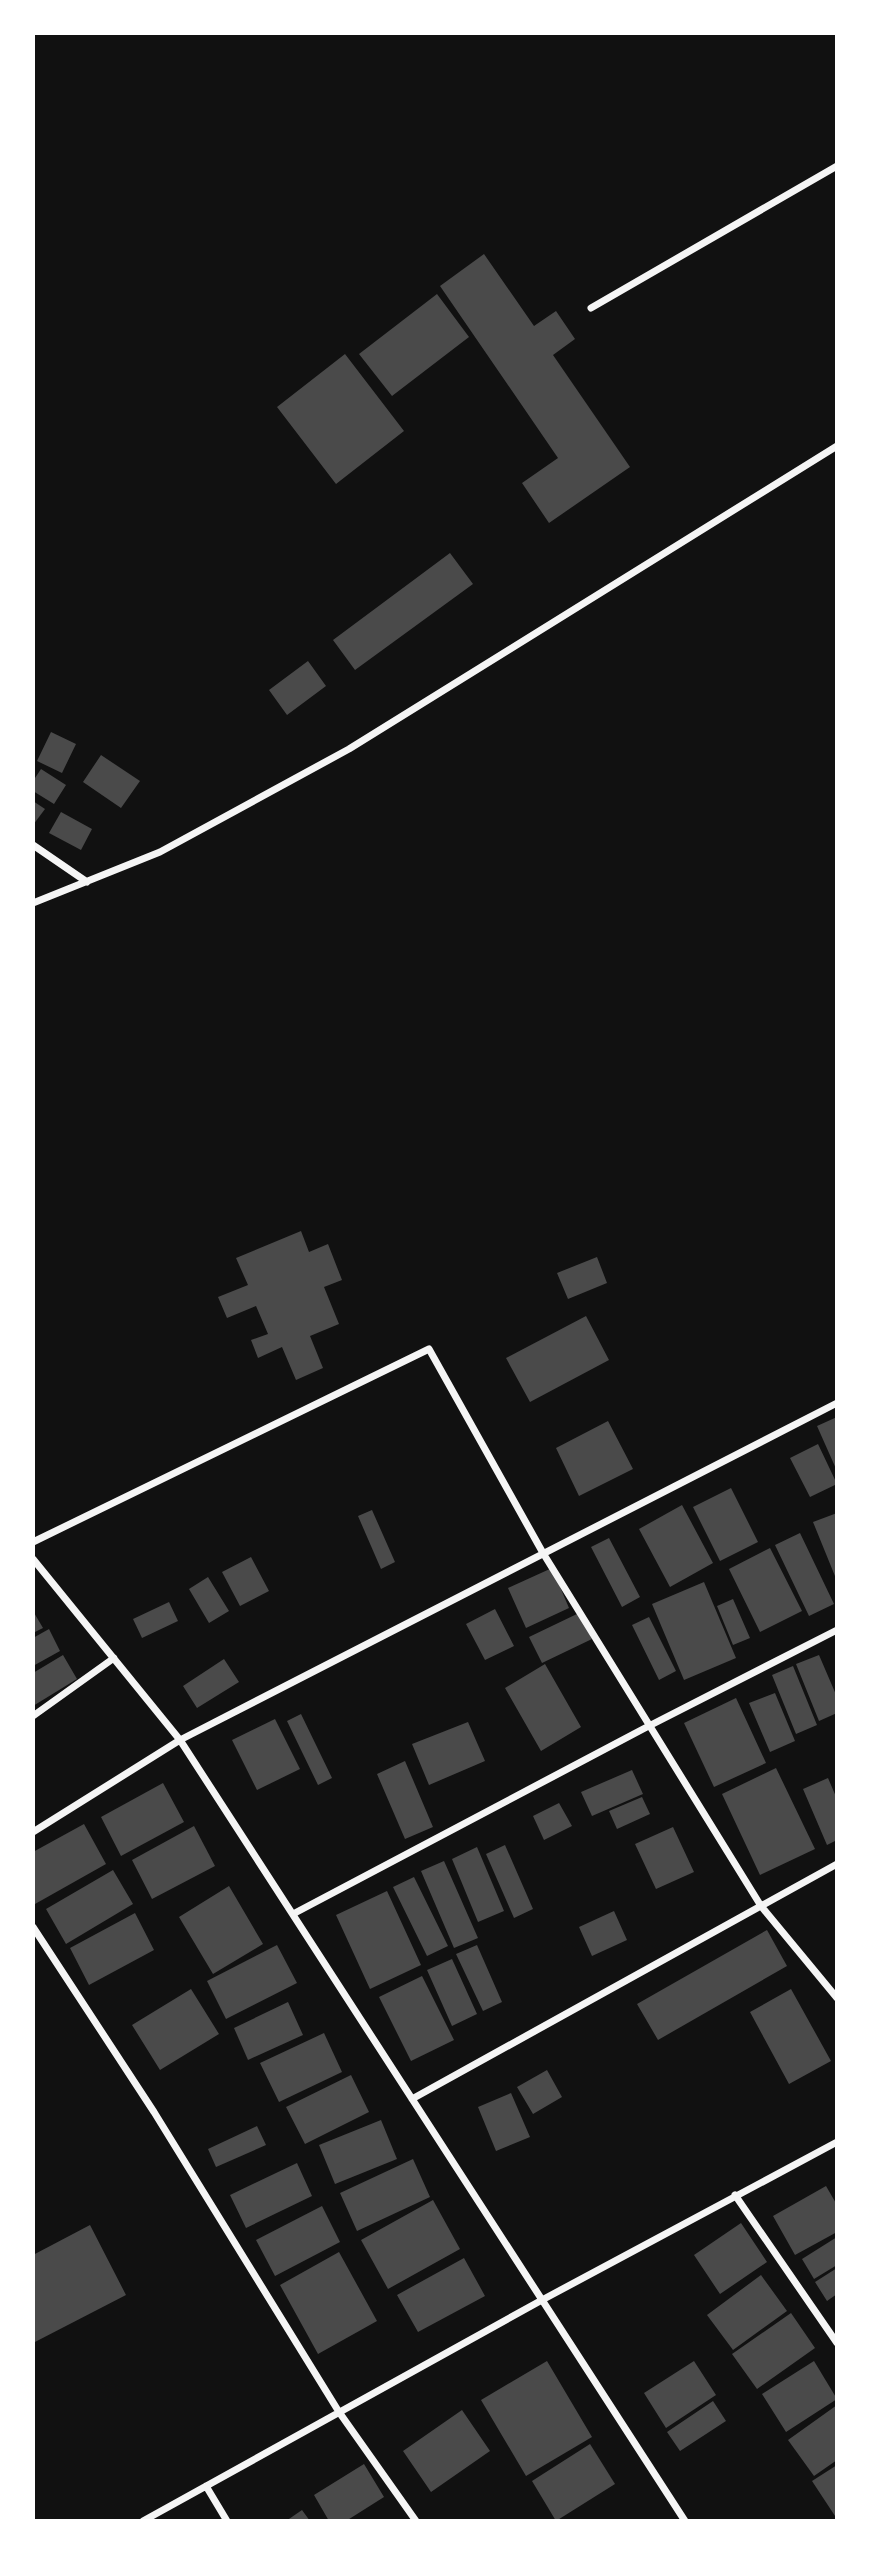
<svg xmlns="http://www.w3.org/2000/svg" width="870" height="2554" font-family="Ubuntu,sans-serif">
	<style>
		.building { fill: #4a4a4a }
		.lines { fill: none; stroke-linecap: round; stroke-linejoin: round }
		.minor { stroke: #f5f5f5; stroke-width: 7 }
	</style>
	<rect width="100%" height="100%" fill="#111"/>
	<path class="building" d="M484,254L534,326L556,311L575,339L553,355L630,467L549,523L522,483L558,458L440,286Z
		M437,294L469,337L392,396L359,354Z
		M345,354L404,431L336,484L277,407Z
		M450,553L473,584L355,670L333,640Z
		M308,661L326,686L287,715L269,690Z
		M51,732L76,744L62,773L37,761Z
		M101,755L140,781L121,808L83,782Z
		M41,769L66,785L54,804L33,791V781Z
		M33,801L45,809L33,825Z
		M61,812L92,829L81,850L49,833Z
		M301,1231L309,1252L328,1244L342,1280L324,1287L339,1324L310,1336L323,1368L296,1380L282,1347L258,1358L251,1340L268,1334L256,1306L227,1318L218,1297L248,1285L236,1258Z
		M597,1257L607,1283L568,1299L557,1273Z
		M586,1316L609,1360L530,1402L506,1358Z
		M837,1417V1471L817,1426Z
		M608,1421L633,1469L579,1496L556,1448Z
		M818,1444L837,1484L810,1497L790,1458Z
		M731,1488L758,1542L720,1561L693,1507Z
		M682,1505L713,1563L670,1587L639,1529Z
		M372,1510L395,1562L381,1569L358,1516Z
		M837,1513V1581L813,1522Z
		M800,1533L834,1604L809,1616L775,1545Z
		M609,1538L640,1597L622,1607L591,1547Z
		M770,1548L802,1611L760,1632L729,1569Z
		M251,1557L269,1591L240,1606L222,1572Z
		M552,1568L569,1608L526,1628L508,1588Z
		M208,1577L229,1611L209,1623L189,1589Z
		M704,1582L736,1658L684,1680L652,1604Z
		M733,1599L750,1638L733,1645L717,1606Z
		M169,1602L178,1621L142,1638L133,1619Z
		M495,1609L514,1646L485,1660L466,1624Z
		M33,1611L43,1628L33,1633Z
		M579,1613L592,1639L542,1663L529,1637Z
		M649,1617L676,1671L659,1680L632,1625Z
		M49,1629L60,1651L33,1666V1638Z
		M63,1655L77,1679L33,1706V1673Z
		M819,1655L837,1697V1713L819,1721L796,1664Z
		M224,1659L239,1682L197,1708L183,1686Z
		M545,1664L581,1727L541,1751L505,1688Z
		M793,1666L817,1725L796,1734L772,1675Z
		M775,1693L795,1741L770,1752L749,1703Z
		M736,1698L766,1763L714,1787L684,1723Z
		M301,1714L332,1778L318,1785L287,1721Z
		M275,1719L300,1769L257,1790L232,1740Z
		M468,1722L485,1761L429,1785L412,1744Z
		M405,1761L433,1827L405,1839L377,1774Z
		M776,1768L815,1849L760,1875L722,1794Z
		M632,1770L643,1794L592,1816L581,1792Z
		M828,1778L837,1799V1840L827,1845L803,1789Z
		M163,1783L184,1822L121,1856L101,1817Z
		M642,1797L650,1814L617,1829L609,1811Z
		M559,1803L572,1826L544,1840L533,1816Z
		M84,1824L106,1864L35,1904L33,1852Z
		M194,1826L215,1866L152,1899L132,1860Z
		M673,1827L694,1872L656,1889L635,1844Z
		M505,1845L533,1909L514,1918L486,1854Z
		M477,1847L504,1911L478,1922L452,1859Z
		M444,1861L478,1938L454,1948L421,1871Z
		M113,1870L133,1904L66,1944L46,1909Z
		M414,1877L448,1946L427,1956L393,1887Z
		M229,1886L263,1944L213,1974L179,1917Z
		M387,1891L421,1965L370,1989L336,1915Z
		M614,1911L627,1940L592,1956L579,1927Z
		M135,1913L154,1950L89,1985L70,1948Z
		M767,1930L787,1966L658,2040L637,2004Z
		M277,1945L297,1983L226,2019L207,1981Z
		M477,1945L502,2002L483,2011L456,1954Z
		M452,1959L477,2014L452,2026L427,1970Z
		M422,1976L454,2040L411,2061L379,1997Z
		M191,1989L219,2034L160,2070L132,2025Z
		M791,1989L831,2061L789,2084L750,2012Z
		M288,2002L303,2035L248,2060L234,2028Z
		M324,2033L342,2072L279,2102L260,2063Z
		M547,2070L562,2097L533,2114L517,2087Z
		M351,2075L369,2112L305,2144L286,2107Z
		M511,2093L530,2137L496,2151L478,2107Z
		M381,2120L397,2159L335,2184L319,2145Z
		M257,2126L266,2145L216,2167L208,2149Z
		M413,2159L430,2197L357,2231L340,2193Z
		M297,2163L312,2196L246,2228L230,2195Z
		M826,2186L837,2205V2232L795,2255L773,2216Z
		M433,2200L460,2249L388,2289L361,2240Z
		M322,2206L340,2242L275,2276L256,2240Z
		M741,2223L767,2262L720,2294L694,2255Z
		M90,2225L126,2295L33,2343V2255Z
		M837,2237V2265L814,2279L802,2259Z
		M339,2252L377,2321L318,2354L280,2285Z
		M464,2258L485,2296L418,2332L397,2295Z
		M837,2268V2294L827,2301L815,2282Z
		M761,2275L787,2311L733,2350L707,2315Z
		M791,2313L815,2348L757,2389L732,2354Z
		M547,2361L592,2437L526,2476L481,2400Z
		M694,2361L716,2395L666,2428L644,2393Z
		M814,2361L837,2399L786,2432L762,2394Z
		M713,2401L726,2421L680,2451L667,2432Z
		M837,2405V2460L814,2476L788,2440Z
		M462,2410L490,2451L431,2492L403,2451Z
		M590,2444L615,2484L556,2521L532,2481Z
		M364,2464L384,2497L346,2521H329L314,2495Z
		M837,2465V2519L812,2481Z
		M302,2510L310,2521H286Z"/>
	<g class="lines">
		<path class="minor" d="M591,308L837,166
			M33,845L87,882
			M33,903L160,852L349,749L837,446
			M33,1542L429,1349L543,1553L761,1906L837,1998
			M33,1559L180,1740L685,2521
			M33,1716L114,1658
			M33,1832L180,1740L837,1403
			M293,1914L645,1728L837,1630
			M33,1927L154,2112L339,2412L416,2521
			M412,2099L837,1864
			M735,2195L837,2343
			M206,2486L227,2521
			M143,2521L542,2300L837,2142"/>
	</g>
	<rect width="870" height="2554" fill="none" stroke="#ffffff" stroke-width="70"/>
</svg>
